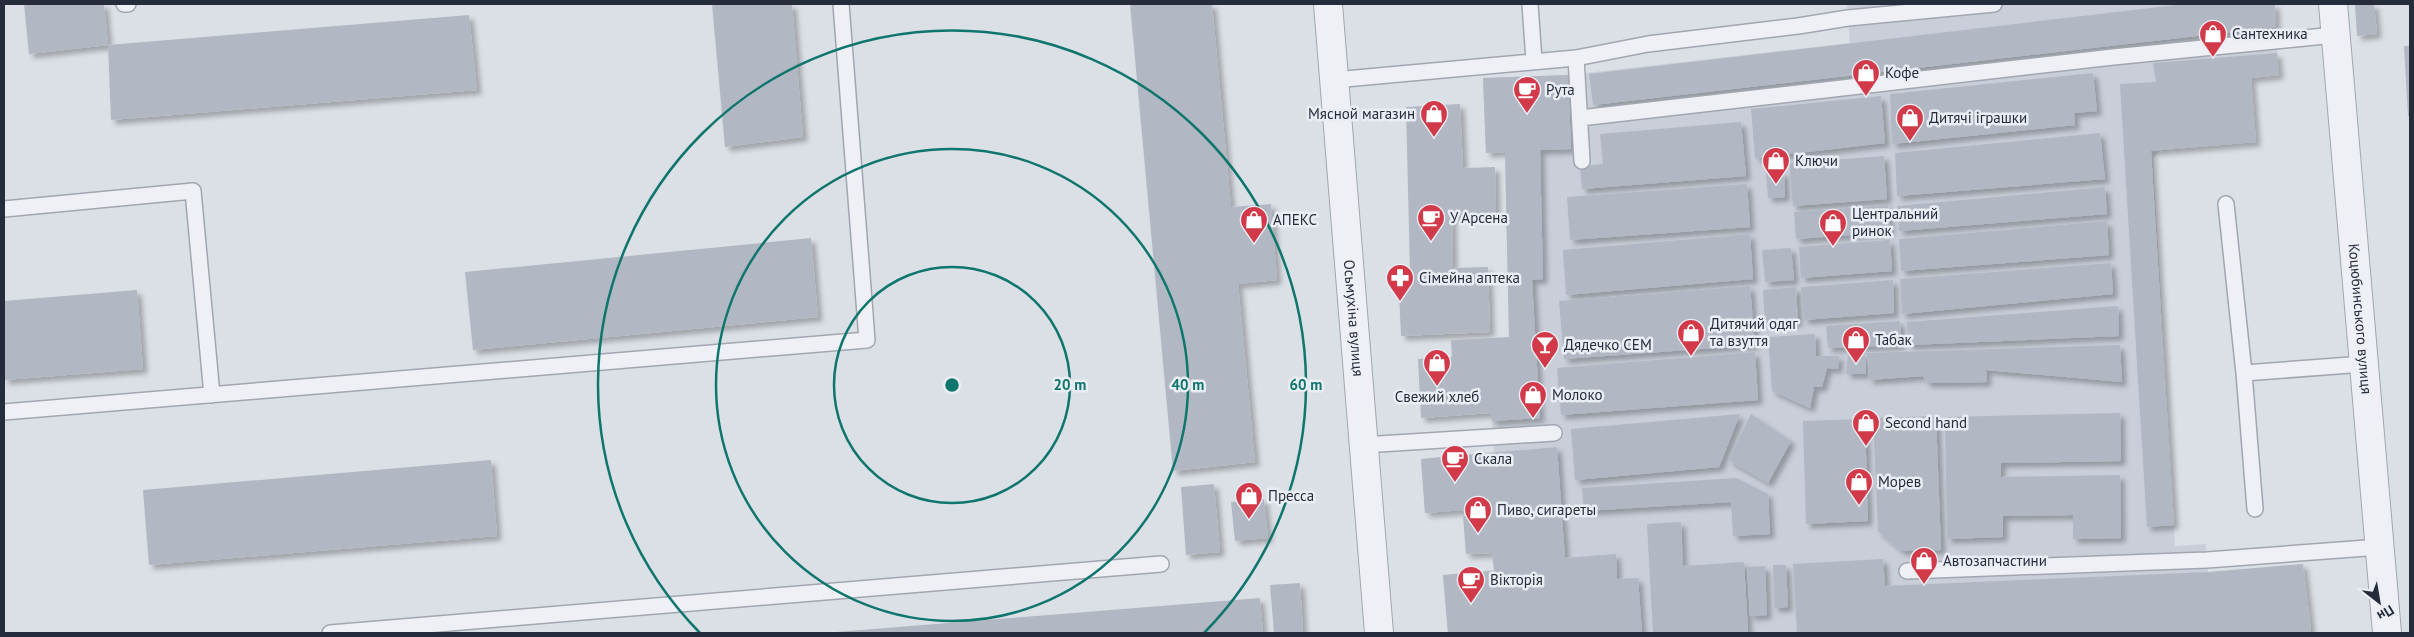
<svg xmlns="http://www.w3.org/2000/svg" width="2414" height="637" font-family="'PT Sans',sans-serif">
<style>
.built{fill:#c9ced8}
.building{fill:#b2b8c3;filter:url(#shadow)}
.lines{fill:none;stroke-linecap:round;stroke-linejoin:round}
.lane-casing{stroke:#a1a6b0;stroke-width:18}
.street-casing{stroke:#a1a6b0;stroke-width:30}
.lane{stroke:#eef0f5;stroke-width:15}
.street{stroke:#eef0f5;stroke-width:28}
.ring{fill:none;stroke:#0f766e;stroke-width:2.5}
.labels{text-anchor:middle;stroke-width:5;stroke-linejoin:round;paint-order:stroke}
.poi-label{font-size:15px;fill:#252d3d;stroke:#eaeef4;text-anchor:start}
.street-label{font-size:15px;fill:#252d3d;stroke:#eaeef4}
.centre{fill:#0f766e;stroke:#eaeef4;stroke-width:2.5}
.ring-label{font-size:15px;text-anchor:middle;font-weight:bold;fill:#0f766e;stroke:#eaeef4;stroke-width:5;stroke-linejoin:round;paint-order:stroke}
</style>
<defs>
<filter id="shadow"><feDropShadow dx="4.5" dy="4.5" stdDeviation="2.5" flood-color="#0004"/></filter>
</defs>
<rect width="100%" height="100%" fill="#dbdfe6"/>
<path class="built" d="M1847,4H2275L2279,75L2251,78L2256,142L2160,151L2153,158L2175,546L2206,544L2213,633H1448L1443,575L1494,570L1490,508L1425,513L1421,459L1494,452L1491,413L1509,337L1505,152L1486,153L1483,78L1568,75L1850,43Z"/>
<path class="building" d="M24,4H104L108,45L469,15L477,90L111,120L108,45L29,54Z
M712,4H792L803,137L725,147Z
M1130,4H1212L1231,207L1271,204L1277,280L1238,284L1255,462L1173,471Z
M2185,4H2275L2276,27L1593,105L1589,74Z
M2355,4H2374L2377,34L2357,36Z
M2404,46H2410V116H2408Z
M2277,53L2279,75L2251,78L2256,142L2151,151L2174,525L2147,527L2120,84L2156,82L2153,63Z
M2093,73L2097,111L2074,113L2075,125L1892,144L1890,94Z
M1568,75L1571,149L1540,150L1543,279L1532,280L1540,418L1492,421L1491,413L1421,418L1418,359L1452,357L1451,340L1509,337L1505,152L1486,153L1483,78Z
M1881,96L1885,143L1755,158L1751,109Z
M1460,104L1463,168L1495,167L1496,216H1452L1453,268L1488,267L1490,332L1401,336L1398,270H1410L1406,107Z
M1741,122L1746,176L1582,189L1580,166L1603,164L1600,134Z
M2100,133L2105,179L1897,196L1895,153Z
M1884,156L1887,199L1793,206L1789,163Z
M1784,172L1785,197L1768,198L1766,173Z
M1747,184L1750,227L1570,240L1567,197Z
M2105,187L2107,214L1899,231L1897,206Z
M1888,205L1890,232L1796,239L1794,212Z
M2107,221L2109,255L1901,271L1899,239Z
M1750,234L1753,279L1566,295L1563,250Z
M811,238L818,317L473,350L465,272Z
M1890,240L1892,271L1801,278L1799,247Z
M1791,248L1794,280L1765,282L1762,250Z
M2111,263L2113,294L1902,314L1900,279Z
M1893,280L1894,313L1804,320L1801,287Z
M1750,286L1755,345L1564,359L1559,301Z
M1796,287L1798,322L1765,324L1763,290Z
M137,290L143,369L4,380V301Z
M2118,306L2119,336L1908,345L1907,322Z
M1900,321L1901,345L1828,348L1826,326Z
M1815,334L1816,356H1839L1838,369L1827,368L1822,387H1814L1810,408L1772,391L1768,337Z
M2120,345L2122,382L1986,370L1987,382L1927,383L1923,376L1869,380L1867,353Z
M1755,352L1758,400L1561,415L1557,368Z
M1865,353L1866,374H1846L1848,354Z
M2120,413L2121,461L2001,463V477L2120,475L2121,538L2073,539V515L2003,516V537L1947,539L1945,417Z
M1740,414L1719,467L1575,480L1571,429Z
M1751,414L1791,441L1768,483L1728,460Z
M1936,416L1941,550L1902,551L1878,531L1873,418Z
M1865,419L1868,521L1806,524L1803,421Z
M1557,447L1565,558L1616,554L1617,579L1638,578L1642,633H1448L1443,575L1494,571L1492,553L1466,554L1463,516L1490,515V508L1425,513L1421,459Z
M491,460L497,536L149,565L143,490Z
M1736,478L1768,494L1770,534L1733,536L1731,502L1584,511L1582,488Z
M1214,484L1220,552L1186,555L1181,487Z
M1264,499L1268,538L1235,541L1231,502Z
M1681,522L1683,566L1744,562L1748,633H1653L1647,524Z
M1883,559L1885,586L2208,572L2303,564L2311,631L2286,633H1797L1793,564Z
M1773,565H1786L1788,607L1774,608Z
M1765,566L1767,615L1750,616L1747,567Z
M1300,583L1303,633H1274L1270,585Z
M1260,598L1263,633H836V632Z"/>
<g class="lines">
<defs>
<path id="lane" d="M124,4H128
M1530,4L1534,61
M1576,58L1582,161
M1334,80L1576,58L1648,44L1798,26L1848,18L1994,4
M1580,118L2113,57L2335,35
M2226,204L2244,373L2255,509
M4,209L193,191L212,395
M2244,373L2364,364
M4,412L867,340L841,4
M1363,445L1554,433
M1907,571L2207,560L2380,547
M330,633L1161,564"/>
<g id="street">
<path id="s1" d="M1328,4L1379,633"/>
<path id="s2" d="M2333,4L2387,633"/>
</g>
</defs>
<use href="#lane" class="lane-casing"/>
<use href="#street" class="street-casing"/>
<use href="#lane" class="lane"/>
<use href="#street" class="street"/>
</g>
<g class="ring">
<circle cx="952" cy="385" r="118"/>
<circle cx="952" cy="385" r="236"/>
<path d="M700 633A354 354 0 1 1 1204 633"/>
</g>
<defs>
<symbol id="shop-pin" viewBox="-11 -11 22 30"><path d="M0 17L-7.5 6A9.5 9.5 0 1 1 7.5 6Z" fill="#d23a4a" stroke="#eaeef4"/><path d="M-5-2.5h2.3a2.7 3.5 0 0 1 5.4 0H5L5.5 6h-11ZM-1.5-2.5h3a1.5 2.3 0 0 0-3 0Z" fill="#fff"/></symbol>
<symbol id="cafe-pin" viewBox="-11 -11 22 30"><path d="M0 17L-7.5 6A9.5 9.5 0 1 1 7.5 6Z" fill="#d23a4a" stroke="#eaeef4"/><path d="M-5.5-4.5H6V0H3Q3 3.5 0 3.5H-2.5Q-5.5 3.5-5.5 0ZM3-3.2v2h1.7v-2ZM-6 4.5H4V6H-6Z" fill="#fff"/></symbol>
<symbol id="pharmacy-pin" viewBox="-11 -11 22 30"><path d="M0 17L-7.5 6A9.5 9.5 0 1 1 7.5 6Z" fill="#d23a4a" stroke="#eaeef4"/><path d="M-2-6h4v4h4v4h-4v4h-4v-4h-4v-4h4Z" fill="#fff"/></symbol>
<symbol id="bar-pin" viewBox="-11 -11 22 30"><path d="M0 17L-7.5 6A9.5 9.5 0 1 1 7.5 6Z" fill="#d23a4a" stroke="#eaeef4"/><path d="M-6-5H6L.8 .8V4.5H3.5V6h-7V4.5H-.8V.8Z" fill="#fff"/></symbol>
</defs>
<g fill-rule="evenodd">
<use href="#shop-pin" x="2197" y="18" width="32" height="43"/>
<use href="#shop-pin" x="1850" y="57" width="32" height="43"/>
<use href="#cafe-pin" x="1511" y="74" width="32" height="43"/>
<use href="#shop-pin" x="1418" y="98" width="32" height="43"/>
<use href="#shop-pin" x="1894" y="102" width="32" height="43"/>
<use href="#shop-pin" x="1760" y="145" width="32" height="43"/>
<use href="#cafe-pin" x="1415" y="202" width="32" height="43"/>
<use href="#shop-pin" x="1238" y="204" width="32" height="43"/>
<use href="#shop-pin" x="1817" y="207" width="32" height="43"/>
<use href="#pharmacy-pin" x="1384" y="262" width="32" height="43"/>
<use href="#shop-pin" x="1675" y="317" width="32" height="43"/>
<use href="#shop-pin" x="1840" y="324" width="32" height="43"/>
<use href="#bar-pin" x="1529" y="329" width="32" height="43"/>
<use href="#shop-pin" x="1421" y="347" width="32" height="43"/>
<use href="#shop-pin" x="1517" y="379" width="32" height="43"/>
<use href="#shop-pin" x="1850" y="407" width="32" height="43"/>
<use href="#cafe-pin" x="1439" y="443" width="32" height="43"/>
<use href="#shop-pin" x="1843" y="466" width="32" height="43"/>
<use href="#shop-pin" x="1233" y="480" width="32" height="43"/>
<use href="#shop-pin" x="1462" y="494" width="32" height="43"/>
<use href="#shop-pin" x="1908" y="545" width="32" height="43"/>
<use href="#cafe-pin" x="1455" y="564" width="32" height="43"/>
</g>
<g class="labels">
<g class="poi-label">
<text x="2232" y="39">Сантехника</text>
<text x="1885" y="78">Кофе</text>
<text x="1546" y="95">Рута</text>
<text x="1415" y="119" text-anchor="end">Мясной магазин</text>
<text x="1929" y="123">Дитячі іграшки</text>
<text x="1795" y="166">Ключи</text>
<text x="1852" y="219">Центральний<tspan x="1852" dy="17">ринок</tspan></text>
<text x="1450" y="223">У Арсена</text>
<text x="1273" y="225">АПЕКС</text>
<text x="1419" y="283">Сімейна аптека</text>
<text x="1710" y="329">Дитячий одяг<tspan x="1710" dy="17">та взуття</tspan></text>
<text x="1875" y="345">Табак</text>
<text x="1564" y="350">Дядечко СЕМ</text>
<text x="1552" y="400">Молоко</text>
<text x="1437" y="402" text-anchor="middle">Свежий хлеб</text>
<text x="1885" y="428">Second hand</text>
<text x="1474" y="464">Скала</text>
<text x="1878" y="487">Морев</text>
<text x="1268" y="501">Пресса</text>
<text x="1497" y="515">Пиво, сигареты</text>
<text x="1943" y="566">Автозапчастини</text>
<text x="1490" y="585">Вікторія</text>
</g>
<g class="street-label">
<text dy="5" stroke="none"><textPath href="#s2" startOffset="316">Коцюбинського вулиця</textPath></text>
<text dy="5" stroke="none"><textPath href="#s1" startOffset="315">Осьмухіна вулиця</textPath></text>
</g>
</g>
<circle cx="952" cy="385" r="8" class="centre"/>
<g class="ring-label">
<text x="1070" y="390">20 m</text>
<text x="1188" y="390">40 m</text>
<text x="1306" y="390">60 m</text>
</g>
<rect width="2414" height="637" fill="none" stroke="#252d3d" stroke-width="10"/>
<g transform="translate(2379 602) rotate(149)" stroke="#eaeef4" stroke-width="4" paint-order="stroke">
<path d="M0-4L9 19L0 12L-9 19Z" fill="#252d3d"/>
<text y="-8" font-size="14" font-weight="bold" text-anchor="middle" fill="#252d3d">Пн</text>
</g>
</svg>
